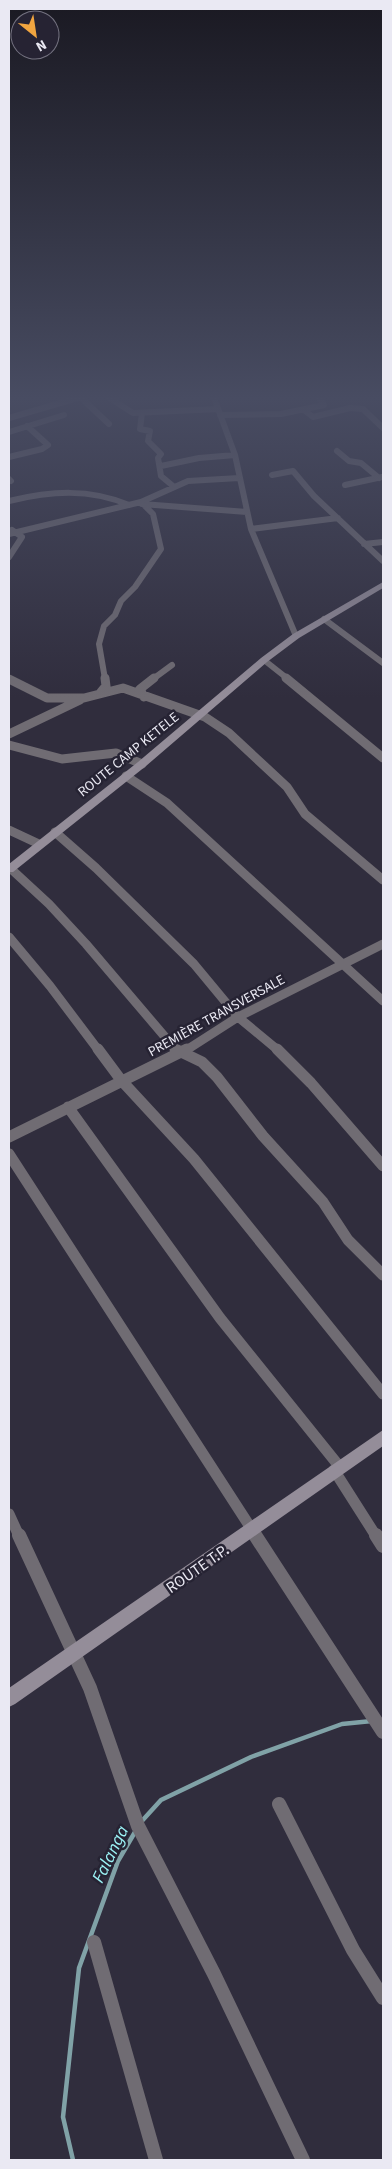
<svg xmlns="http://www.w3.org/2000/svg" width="392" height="2169" font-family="'Source Sans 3',sans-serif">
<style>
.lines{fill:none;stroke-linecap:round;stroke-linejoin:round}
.stream{stroke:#80a2a7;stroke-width:4.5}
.street-far3{stroke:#706c73;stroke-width:6}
.street-far2{stroke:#706c73;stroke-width:9}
.street-far1{stroke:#706c73;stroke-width:11}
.street{stroke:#706c73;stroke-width:14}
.secondary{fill:#948d99;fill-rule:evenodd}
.labels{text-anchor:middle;stroke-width:5;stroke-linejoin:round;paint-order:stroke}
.street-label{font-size:14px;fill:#eae9f3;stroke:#262333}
.near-street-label{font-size:16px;fill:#eae9f3;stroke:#262333}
.near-water-label{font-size:18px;font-style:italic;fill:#9bf2f5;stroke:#262333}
</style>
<rect width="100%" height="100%" fill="#302d3d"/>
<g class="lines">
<path class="stream" d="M141,1822L161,1800L251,1757L342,1724L372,1721
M73,2160L63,2117L79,1968L118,1861L135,1832"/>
<path class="street-far3" d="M78,395L109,424
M105,395L133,413L218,409
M213,395L235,455L251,529L296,636
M304,410L313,417L350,408L363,409L383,428
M142,413L140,429L150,431L148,441L161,454L158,458L161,476L173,486
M220,415L281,414L324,405L317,395
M9,418L81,397
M9,432L64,415
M337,451L349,461L361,463L379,478
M9,457L42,449L48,445L27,426
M161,466L199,458L235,455
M272,475L293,471L314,496L383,561
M9,479L11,481
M345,485L382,477
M9,501C51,491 89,488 129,505
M142,504L247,512
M251,529L338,518
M9,534L141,502L188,481L239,478
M364,544L383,542
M9,557L22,537L12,530
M324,619L383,663
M264,660L288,679
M105,679L99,644L104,626L115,615L121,601L135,587L161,549L153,514L141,502
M153,679L172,665"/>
<path class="street-far2" d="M286,678L383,758
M9,679L47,698H84L123,688L205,717L229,733L287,787L305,814L383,880
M101,692L106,686L105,678
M144,697L140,689L154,678
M9,734L80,700
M9,745L62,759L116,753L142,764
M126,776L167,803L383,1001
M9,830L39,844
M55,832L96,868L194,964L238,1017L279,1051
M10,868L49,904L86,944L177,1051
M9,937L50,986L99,1051
M185,1051L238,1017L383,944"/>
<path class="street-far1" d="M98,1049L121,1080L194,1159L383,1394
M175,1049L202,1062L217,1077L263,1136L323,1202L348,1240L383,1275
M277,1049L311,1083L383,1166
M68,1107L220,1318L339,1466
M9,1137L187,1049
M9,1154L256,1536
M334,1470L376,1536
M9,1514L19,1536"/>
<path class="street" d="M19,1535L90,1688L138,1826L214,1974L303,2160
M255,1535L383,1732
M376,1535L383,1546
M279,1804L353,1950L383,1998
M94,1942L156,2160"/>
<path class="secondary" d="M383,582V588L299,638L267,662L146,766L13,872H9V864L138,762L261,658L293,634Z
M383,1430V1446L15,1704L9,1707V1688Z"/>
</g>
<linearGradient id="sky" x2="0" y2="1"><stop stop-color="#1a1922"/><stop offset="0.57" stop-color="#484c62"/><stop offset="1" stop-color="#484c62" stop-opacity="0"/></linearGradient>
<rect width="392" height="698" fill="url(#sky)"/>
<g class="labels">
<g class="street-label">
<text transform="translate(128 754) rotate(-39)" y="5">ROUTE CAMP KETELE</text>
<text transform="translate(216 1015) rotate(-29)" y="5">PREMIÈRE TRANSVERSALE</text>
</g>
<g class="near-street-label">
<text transform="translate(197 1568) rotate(-35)" y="6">ROUTE T.P.</text>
</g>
<g class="near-water-label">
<text transform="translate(110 1854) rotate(-64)" y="6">Falanga</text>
</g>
</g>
<rect width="392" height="2169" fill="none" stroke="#eae9f3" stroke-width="20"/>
<g transform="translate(35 35) rotate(150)"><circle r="24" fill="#262333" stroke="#747280"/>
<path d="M0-4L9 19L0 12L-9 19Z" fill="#f1a540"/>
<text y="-8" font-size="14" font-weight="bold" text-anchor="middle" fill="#eae9f3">N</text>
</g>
</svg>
